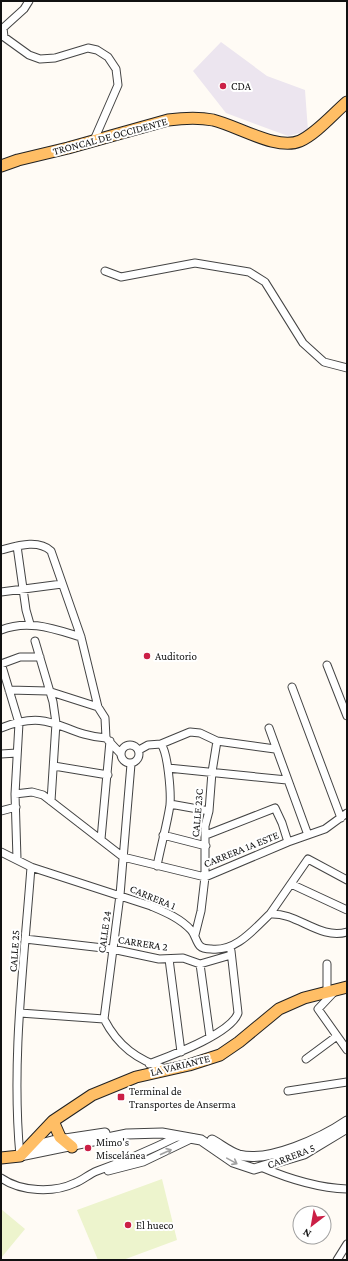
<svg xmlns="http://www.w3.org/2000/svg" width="348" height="1261" font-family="'Crimson Pro',serif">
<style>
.industrial{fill:#ece5ef}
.pitch{fill:#edf4cd}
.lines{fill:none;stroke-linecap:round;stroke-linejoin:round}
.minor-casing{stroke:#444;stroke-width:9}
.tertiary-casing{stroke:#444;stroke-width:11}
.primary-casing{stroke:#222;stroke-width:13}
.minor{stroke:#fff;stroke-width:7}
.tertiary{stroke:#fff;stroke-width:9}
.primary{stroke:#ffbe65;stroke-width:11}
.oneway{stroke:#a0a0a0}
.poi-dot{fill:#cb1f46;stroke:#fff;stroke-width:1.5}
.labels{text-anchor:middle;stroke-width:4;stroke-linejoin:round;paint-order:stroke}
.poi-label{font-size:11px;fill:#111;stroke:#fff;text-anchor:start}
.street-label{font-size:11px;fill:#111;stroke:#fff}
</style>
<rect width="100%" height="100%" fill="#fffbf5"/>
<path class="industrial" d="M221,42L267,76L305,90L308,131L288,136L226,113L193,71Z"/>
<path class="pitch" d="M162,1179L177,1240L123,1260H98L77,1210Z
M1,1209L25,1229L1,1258Z"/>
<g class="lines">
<defs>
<path id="minor" d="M29,1L24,9L3,28L4,37L29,55L40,59L55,58L88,48L97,50L108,57L116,69L118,85L94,140
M105,271L121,277L195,263L249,272L265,282L303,343L324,362L347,368
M17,546L26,610L30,624
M1,550C17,546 38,539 51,551L81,637L98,707L105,718L106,738L120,753
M1,592L62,584
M1,630C28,619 54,629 81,637
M35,641L53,702L56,723L51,801
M1,663L19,723L15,794L17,859
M1,664L20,657H40
M327,665L347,716
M292,687L341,818
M9,690L48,691L98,707
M1,728C53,707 61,735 106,738
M269,728L308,835
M121 754a9 9 0 1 1 18 0a9 9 0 1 1-18 0Z
M139,750L148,745L161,744L190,732L200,733L217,741L275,749
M1,754L17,753
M131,764L120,895L104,1019C118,1046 137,1060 166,1069
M54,766L108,775
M168,768L287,780
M15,794L32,792L43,795L123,857L205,877L288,842L325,829L347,813
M170,804L209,811
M1,811L16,807
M163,835L206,846
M206,835L275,808L282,823L288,842
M101,839L110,741
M1,852L31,867L151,906C165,912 180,918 191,930C195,934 196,942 200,946C203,949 208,949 211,949C236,952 254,929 270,914C297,912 319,940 347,932
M157,866C161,845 167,825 170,805C171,792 168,753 161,744
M291,884L347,910
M270,914L308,859L347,880
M195,935L201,911L205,877V826L209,811L212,772L217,741
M25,939L112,949L159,959L183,958L200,964L231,955
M169,959L181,1052
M200,964L210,1037
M335,991L318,1009L347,1050
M327,992V964
M20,1013L104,1019
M306,1059L337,1036
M149,1064C170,1056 231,1034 238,1013L231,951
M288,1091L347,1082
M20,1156C11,1060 24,963 31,867
M261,1167C289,1179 317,1188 347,1189
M108,1171L143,1162L193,1138
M1,1178C21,1192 54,1193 75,1183C83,1180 89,1174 97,1171C125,1161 152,1149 179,1136
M337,1260L347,1244"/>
<path id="tertiary" d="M212,1140C221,1145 229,1152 239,1155C269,1163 322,1138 347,1121
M28,1147L52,1141L105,1133
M20,1156L127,1134L162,1133L201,1140L233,1162L254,1169L304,1154L347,1128"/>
<path id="primary" d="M1,166L18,160L68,148L168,120C183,118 198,117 213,120C238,126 277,151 300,141C316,134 333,114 347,102
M53,1121L60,1137L72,1147
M1,1158L20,1156L53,1121L92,1095L136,1077L189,1065L220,1055L239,1042L279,1009L304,998L347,987"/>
</defs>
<use href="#minor" class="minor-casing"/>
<use href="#tertiary" class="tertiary-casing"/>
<use href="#primary" class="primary-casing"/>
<use href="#minor" class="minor"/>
<use href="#tertiary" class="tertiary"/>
<use href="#primary" class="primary"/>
</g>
<defs><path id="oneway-shaft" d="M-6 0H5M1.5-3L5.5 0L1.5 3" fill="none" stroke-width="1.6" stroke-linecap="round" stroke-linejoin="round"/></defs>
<g class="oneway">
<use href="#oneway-shaft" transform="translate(166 1152) rotate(-24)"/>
<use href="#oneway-shaft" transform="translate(232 1161) rotate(29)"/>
</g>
<g class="poi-dot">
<circle cx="223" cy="86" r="4"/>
<circle cx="147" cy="656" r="4"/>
<rect x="117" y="1093" width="8" height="8" rx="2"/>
<circle cx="88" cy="1148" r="4"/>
<circle cx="128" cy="1225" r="4"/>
</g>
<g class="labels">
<g class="poi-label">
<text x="231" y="90">CDA</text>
<text x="155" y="660">Auditorio</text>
<text x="129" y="1095">Terminal de<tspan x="129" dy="13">Transportes de Anserma</tspan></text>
<text x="96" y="1146">Mimo's<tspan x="96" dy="13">Miscelánea</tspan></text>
<text x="136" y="1229">El hueco</text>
</g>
<g class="street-label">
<text transform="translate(110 136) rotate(-15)" y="4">TRONCAL DE OCCIDENTE</text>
<text transform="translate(197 813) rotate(-85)" y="4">CALLE 23C</text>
<text transform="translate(241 849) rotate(-22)" y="4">CARRERA 1A ESTE</text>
<text transform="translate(153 897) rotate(22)" y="4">CARRERA 1</text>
<text transform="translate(104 932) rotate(-82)" y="4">CALLE 24</text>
<text transform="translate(143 943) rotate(9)" y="4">CARRERA 2</text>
<text transform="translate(14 951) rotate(-86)" y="4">CALLE 25</text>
<text transform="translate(180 1065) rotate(-14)" y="4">LA VARIANTE</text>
<text transform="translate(291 1156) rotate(-21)" y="4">CARRERA 5</text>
</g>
</g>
<rect width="348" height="1261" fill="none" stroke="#111111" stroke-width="4"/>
<g transform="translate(312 1225) rotate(211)"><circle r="19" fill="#ffffff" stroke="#a0a0a0"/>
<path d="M0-3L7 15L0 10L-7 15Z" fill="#cb1f46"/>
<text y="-6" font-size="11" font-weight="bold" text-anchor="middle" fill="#111111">N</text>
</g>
</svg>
